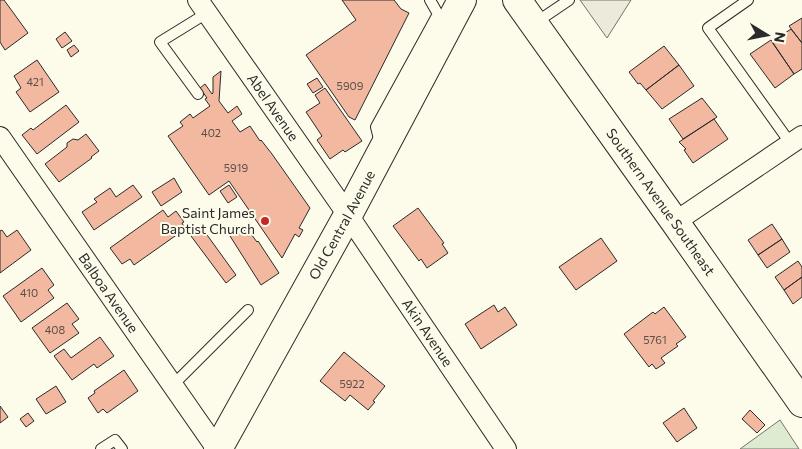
<svg xmlns="http://www.w3.org/2000/svg" width="802" height="449" font-family="Commissioner,sans-serif">
<style>
.green{fill:#deebd1;stroke:#74746e}
.parking{fill:#eceadb;stroke:#74746e}
.building{fill:#f2b8a0;stroke:#2b2b2b}
.lines{fill:none;stroke-linecap:round;stroke-linejoin:round}
.lane-casing{stroke:#2b2b2b;stroke-width:12}
.street-casing{stroke:#2b2b2b;stroke-width:22}
.secondary-casing{stroke:#2b2b2b;stroke-width:30}
.lane{stroke:#fdfbea;stroke-width:10}
.street{stroke:#fdfbea;stroke-width:20}
.secondary{stroke:#fdfbea;stroke-width:28}
.poi-dot{fill:#c62828;stroke:#fdfbea;stroke-width:2}
.labels{text-anchor:middle;stroke-width:4;stroke-linejoin:round;paint-order:stroke}
.number-label{font-size:11px;fill:#5d4e48}
.street-label{font-size:14px;fill:#2b2b2b;stroke:#fdfbea}
.poi-label{font-size:14px;fill:#2b2b2b;stroke:#fdfbea;text-anchor:end}
</style>
<rect width="100%" height="100%" fill="#fdfbea"/>
<path class="green" d="M780,420L799,449H740Z"/>
<path class="parking" d="M580,0H631L607,38Z"/>
<path class="building" d="M0,0H4L28,33L5,50L0,42Z
M342,0H394L401,9L409,13L355,120L349,117L306,55L356,20Z
M802,18V43L789,26Z
M791,29L802,43V69L794,74L772,42Z
M65,32L72,41L62,48L56,39Z
M771,40L794,74L775,88L750,54Z
M74,45L79,51L71,57L67,50Z
M664,46L679,65L646,90L640,83L638,84L629,72Z
M37,60L59,92L30,112L16,92L21,88L14,76Z
M679,65L694,86L662,109L646,90Z
M221,71L219,101L228,113L237,106L242,114L232,121L240,132L250,126L260,141L261,140L272,154L310,208L299,228L303,230L299,237L295,234L282,258L229,181L209,195L168,136L183,126L180,122L190,114L193,118L210,106L205,99L207,98L200,88L205,84L212,94L213,93V77Z
M317,78L323,87L313,93L307,84Z
M325,88L362,141L345,152L343,150L330,159L317,140L322,136L306,112L320,103L315,95Z
M702,98L717,117L683,139L669,119Z
M66,105L79,122L37,154L22,135L31,128L33,130Z
M714,119L728,139L693,163L684,150L686,149L679,142Z
M86,134L99,151L91,157L92,158L59,182L45,164L67,147V143L73,139L78,140Z
M174,178L182,192L161,206L152,192Z
M133,185L142,197L94,230L82,212L97,202L94,199L110,188L116,197Z
M229,185L237,197L228,203L220,191Z
M418,208L444,243L442,244L448,253L427,268L421,259L419,261L393,226Z
M163,210L168,217L176,211L184,222L182,223L185,229L134,265L130,259L122,264L110,248Z
M772,224L782,239L758,255L748,240Z
M202,228L236,275L226,283L191,236Z
M243,228L248,236L251,234L257,242L258,241L279,273L261,285L230,236Z
M2,230L7,237L17,230L31,250L0,273V231Z
M601,238L617,261L576,290L559,267Z
M782,239L790,252L767,268L758,255Z
M798,261L802,267V277L784,290L775,277Z
M42,268L54,285L48,290L54,298L21,322L3,296Z
M802,277V297L793,304L784,290Z
M67,303L79,319L72,324L79,333L50,353L32,328Z
M494,305L498,312L505,307L517,325L481,349L465,324Z
M664,307L686,337L676,344L678,346L661,358L665,363L656,369L652,364L649,367L624,334L653,312L655,314Z
M100,337L114,356L97,368L94,364L72,380L54,356L64,349L71,358Z
M344,352L385,386L373,401L375,402L368,410L350,395L345,401L320,381Z
M124,370L138,391L107,413L103,409L98,413L88,398L95,393L94,391Z
M56,386L66,402L46,414L36,399Z
M0,406L8,417L0,423Z
M684,408L697,428L677,442L663,423Z
M750,410L765,425L757,433L742,419Z
M28,413L34,421L26,427L20,419Z"/>
<g class="lines">
<defs>
<path id="lane" d="M748,0L708,28L791,144
M535,23L569,0
M198,94L160,42L207,13
M380,143L376,127L438,14L430,0
M173,385L248,310
M101,449L115,440L122,449"/>
<g id="street">
<path id="s1" d="M198,0L348,215L506,449"/>
<path id="s2" d="M0,137L217,449"/>
<path d="M675,222L802,136"/>
</g>
<g id="secondary">
<path id="s3" d="M517,0L675,222L802,403"/>
<path id="s4" d="M218,449L348,215L462,0"/>
</g>
</defs>
<use href="#lane" class="lane-casing"/>
<use href="#street" class="street-casing"/>
<use href="#secondary" class="secondary-casing"/>
<use href="#lane" class="lane"/>
<use href="#street" class="street"/>
<use href="#secondary" class="secondary"/>
</g>
<circle class="poi-dot" cx="265" cy="221" r="5"/>
<g class="labels">
<g class="number-label">
<text x="35" y="86">421</text>
<text x="350" y="90">5909</text>
<text x="211" y="137">402</text>
<text x="236" y="172">5919</text>
<text x="29" y="297">410</text>
<text x="55" y="334">408</text>
<text x="655" y="344">5761</text>
<text x="352" y="388">5922</text>
</g>
<g class="street-label">
<text dy="5" stroke="none"><textPath href="#s1" startOffset="131">Abel Avenue</textPath></text>
<text dy="5" stroke="none"><textPath href="#s3" startOffset="248">Southern Avenue Southeast</textPath></text>
<text dy="5" stroke="none"><textPath href="#s4" startOffset="256">Old Central Avenue</textPath></text>
<text dy="5" stroke="none"><textPath href="#s2" startOffset="190">Balboa Avenue</textPath></text>
<text dy="5" stroke="none"><textPath href="#s1" startOffset="404">Akin Avenue</textPath></text>
</g>
<g class="poi-label">
<text x="255" y="218">Saint James<tspan x="255" dy="16">Baptist Church</tspan></text>
</g>
</g>
<g transform="translate(767 35) rotate(100)" stroke="#fdfbea" stroke-width="4" paint-order="stroke">
<path d="M0-4L9 19L0 12L-9 19Z" fill="#2b2b2b"/>
<text y="-8" font-size="14" font-weight="bold" text-anchor="middle" fill="#2b2b2b">N</text>
</g>
</svg>
